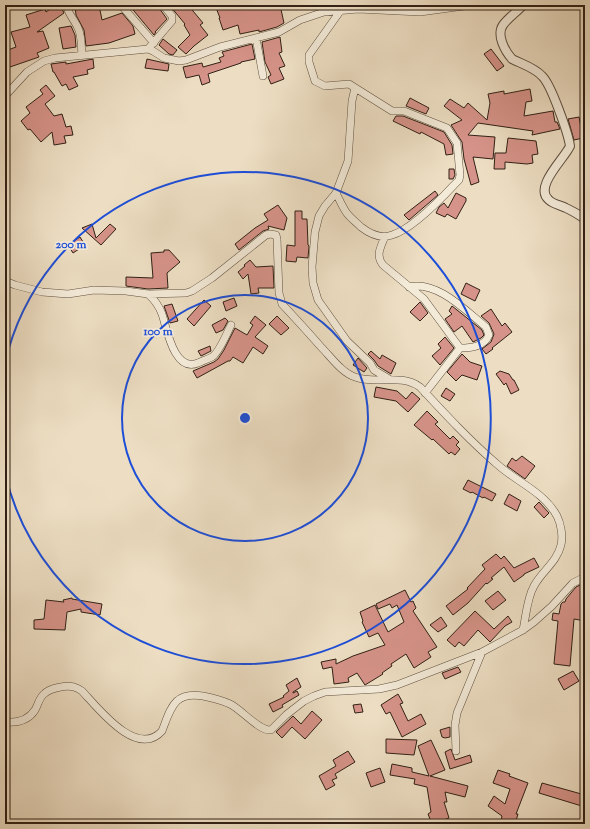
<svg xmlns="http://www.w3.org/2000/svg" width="590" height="829" font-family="'Sorts Mill Goudy',serif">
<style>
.building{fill:#d69389;stroke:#302015}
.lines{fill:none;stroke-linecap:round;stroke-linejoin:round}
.minor-casing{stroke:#5f5040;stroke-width:8}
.tertiary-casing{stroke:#5f5040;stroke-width:10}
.minor{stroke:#f3ead8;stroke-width:7}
.tertiary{stroke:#f3ead8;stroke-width:8}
.ring{fill:none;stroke:#1d4ed8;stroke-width:2}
.centre{fill:#1d4ed8;stroke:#f3ead8;stroke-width:2}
.ring-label{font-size:12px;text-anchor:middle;font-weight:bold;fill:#1d4ed8;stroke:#f3ead8;stroke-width:3.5;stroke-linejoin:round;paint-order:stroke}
</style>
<rect width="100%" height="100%" fill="#eddec3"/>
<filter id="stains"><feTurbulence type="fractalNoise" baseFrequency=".005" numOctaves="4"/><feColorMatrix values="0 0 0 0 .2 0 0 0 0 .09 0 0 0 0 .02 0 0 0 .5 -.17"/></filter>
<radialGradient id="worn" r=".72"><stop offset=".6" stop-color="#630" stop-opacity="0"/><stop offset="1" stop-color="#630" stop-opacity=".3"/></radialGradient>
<path class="building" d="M56,5H60L64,13L37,32L43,31L49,48L37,53L39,57L7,68L5,62V51L16,47L11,32L30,27L26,15L45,9L46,12Z
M80,5H87V6L99,5L102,20L122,13L133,26L135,34L109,43L86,46L84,30L76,15L75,6Z
M129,5H153L157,10L159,8L167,19L155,32H156L154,35Z
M174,5H188L203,23L200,25L208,35L194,46L186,54L178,47L190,35L184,25L185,24L171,7Z
M215,5H280L284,23L277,27L259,32V30L240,34L238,25L223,30L219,18H220Z
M71,26L75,35L76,47L63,49L59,28Z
M280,37L282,52L279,53L285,66L279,68L284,79L271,84L268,77L271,75L265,62L262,42Z
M163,39L177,50L173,55L169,54L159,45Z
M252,44L255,59L241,62V63L208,74L210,82L202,85L199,75L186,78L183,67L202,63L203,67L221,62L219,58L224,56L222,52Z
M491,49L504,66L497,71L484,54Z
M93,59L94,68L87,70L88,74L73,77L78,86L69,90L66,84L62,86L54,72H53L51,64L66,62V64Z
M147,59L169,64L168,71L145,68Z
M46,85L55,96L45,104L54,116L62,114L66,127L71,126L73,135L64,136L66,143L54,145L52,132L41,142L30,129L28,130L21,121L30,113L26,107L43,94L40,90Z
M530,89L532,101L526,102L524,116L553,111L555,122H557L560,129L532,135L533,131L478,123L468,135L495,137L493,159L473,157L479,182L471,185L464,159L462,142L451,125L462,120L444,106L450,99L464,108L468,103L487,120L490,103L488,94L504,91V94Z
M410,98L429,108L426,114L406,106Z
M396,116H403L444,132L452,145L453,154L446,155L444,144L421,132L420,134L393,121Z
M579,117L583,138L574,140L568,119Z
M508,138L536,141L538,154L532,155L533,163L527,164L505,162V169H494L495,153H506Z
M449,169H454L455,175L453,179H449Z
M435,191L438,195L409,220L404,215Z
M456,193L466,198V201L456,219L447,214L445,217L436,213L439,207L444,203L448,208Z
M278,205L287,218L284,230L268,226L269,229L263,231L239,250L235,244L255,228L268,220L264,214Z
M295,211H302V219H307L308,245L309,246L308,258L297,257L296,262L286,261L287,245L295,246Z
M92,224L96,238L110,224L116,229L101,245L82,228Z
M80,237L85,245L73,253L68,245Z
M164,250H169L180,262L167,273L168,288L148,289L126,286V277L153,278L151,253L164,252Z
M250,260L256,267L273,266L274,288H258L259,293L251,294L248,274L243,279L238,272L245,266L244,265Z
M466,283L480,290L475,301L461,294Z
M234,298L237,306L226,311L223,302Z
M204,300L211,306L194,326L187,319Z
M420,302L428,313L420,321L410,312Z
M172,304L178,321L170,323L164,306Z
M452,306L482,330L484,335L481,338L473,342L462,326L454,332L445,319L452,314L449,311Z
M491,309L502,326L505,323L512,332L492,348L493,349L486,354L482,349L491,342L494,334L489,323L481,316Z
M255,316L266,325L255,337L268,346L263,354L253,347L243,363L233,357L230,361H228L197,378L193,371L214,362L218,359L224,350L235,328L247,335L253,325L250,323Z
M277,316L289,328L281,335L269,324Z
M225,318L228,321L223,330L216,333L212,325Z
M445,337L454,348L440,365L432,356L441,348L438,344Z
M210,346L211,351L201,356L198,351Z
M371,351L380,359L382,355L396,363L391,374L378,366L374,360L368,354Z
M462,354L470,362L482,366L477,380L462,375L456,381L447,372Z
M358,358L367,368L364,372L353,365Z
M500,371L509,374L513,380H514L519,390L511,394L506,383L504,385L496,374Z
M376,387L397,391L406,399L412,392L420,399L408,412L396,401L374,397Z
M446,388L455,394L450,401L441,396Z
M427,411L438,422L435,424L450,439L453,436L459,442L456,445L460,449L455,455L451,452L449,454L433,439L432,440L414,425Z
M522,456L535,466L525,479L507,466L512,458L516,461Z
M468,480L496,494L492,501L484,497L483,498L472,492L471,493L463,489Z
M509,494L521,501L517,511L504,504Z
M539,502L549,513L544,518L534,507Z
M496,554L501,559L504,556L514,568L534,558L539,567L524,574V575L514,582L504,567L491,578L493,579L487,584L486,583L468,603L453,615L446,606L468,589L467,588L485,569L482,565Z
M580,585L585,586V621L574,619L570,666L554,664L558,621L552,620L553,613L559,614L561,604L563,602H565L566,599L576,587Z
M405,590L411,602L413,601L416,608L413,611L437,647L428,652L431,657L414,668L406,654L391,664L392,666L382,673L383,674L365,685L357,673L348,678L349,682L334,684L332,667L323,669L321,662L336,659V664L353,656L385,645L378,633L369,637L362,622L363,621L360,612L375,605L388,632L404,622L397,605L392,608L390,604L378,609L376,604Z
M498,591L506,600L493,610L485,601Z
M72,598V599L102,604L100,615L81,612V609L67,612L65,630L34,629V620L44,619L46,600L64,602L63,600Z
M475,611L494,629L508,616L512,622L505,626L490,642L478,630L464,646L459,642L455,647L447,640Z
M441,617L447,626L438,632L430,625Z
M458,667L461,672L445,679L442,673Z
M573,671L579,681L564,690L558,679Z
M297,678L301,687L293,692V693L297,691L299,695L282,705L283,707L273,712L269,704L284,697L283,696L289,691L286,685Z
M398,694L403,703L400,704L408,721L421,714L426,724L402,737L390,712L386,714L381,705Z
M361,704L363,712L355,713L353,705Z
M312,711L322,720L305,739L292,727L282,738L276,732L293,716L301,724Z
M450,727V737L445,738L442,737L440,730Z
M386,739L417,740L414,755L386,753Z
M431,740L445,770L430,776L468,786L465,797L445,792L447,802H444L449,818L433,824H432L428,814L431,812L427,787L414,784L415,779L390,775L392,764L412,768V772L429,776L418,746Z
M451,749L455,760L470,755L472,762L450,769L445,752Z
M348,751L355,762L335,774L337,778L332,780L335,785L326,790L319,776L336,766L333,760Z
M380,768L385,782L371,787L366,773Z
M498,770L510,774L509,776L528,783L516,814H518L515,824L501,820L502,816L488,806L494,796L505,804L510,789L493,783Z
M542,783L585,795V807L539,793Z"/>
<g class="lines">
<defs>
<path id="minor" d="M69,5L67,7C69,15 75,21 78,28C82,36 81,46 82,55
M121,5L154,43
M420,12L464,6H492L497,5
M256,38L263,76
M148,49L172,21V16L163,5
M355,88L352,101L348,161L336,193L325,206L319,216L315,232L312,267L313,283L318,300L347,341L370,363L374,370L389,379
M5,96L27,72L44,61L55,58L148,49L153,51L164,58L179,61L186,60L220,47L279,32L300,20L324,12L358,9L420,12L423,5
M336,193C339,199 342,206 346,212C350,218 356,222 361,227C370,234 381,239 392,235C412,229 440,200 454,185L459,180L460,175L457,143L447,128L404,111H392L349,84L325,86L315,81L309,62V55L341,10
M385,236C381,247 375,255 383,265L424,299L460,348L425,393
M5,281L15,285L42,292L68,294L94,290L126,291L148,294L186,293L192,291L212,278L266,235L270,234L276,235L277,239L279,293L282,304C295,318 308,332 321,347C331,357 342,373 355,377C377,385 400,373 420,387C445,414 470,441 498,465C517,482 544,492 557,516C561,524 563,536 561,545C557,562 542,571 534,586C527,598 526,616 523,630
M409,287C437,280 466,311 486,327L489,335C484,347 471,348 460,348
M148,294C155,300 159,306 162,314C167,329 174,373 198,363C202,361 208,359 212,357C219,353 227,333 231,325
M5,722C17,723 28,721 35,710C38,705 39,698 44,694C50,688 66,685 74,687C77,688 79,689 82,691C98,708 137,759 162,731C171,708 174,691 203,696C213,698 221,700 230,704C241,709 260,732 271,730L286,715L304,701L314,696L325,692L379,689L397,685L482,652L523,630L534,622L552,606L573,583L585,577
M456,751L455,725L457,713L482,652"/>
<path id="tertiary" d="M523,5C518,11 508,18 503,25C496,35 505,51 512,59C522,64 535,68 542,76C551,84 568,133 570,146C565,158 533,187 549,200C553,204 560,205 566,208C573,211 579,215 585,219"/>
</defs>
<use href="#minor" class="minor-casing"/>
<use href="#tertiary" class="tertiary-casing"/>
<use href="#minor" class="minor"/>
<use href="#tertiary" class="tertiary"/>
</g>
<g class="ring">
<circle cx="245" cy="418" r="123"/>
<path d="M5 363A246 246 0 1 1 5 473"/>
</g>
<circle cx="245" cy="418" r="6" class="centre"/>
<g class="ring-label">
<text x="71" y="248">200 m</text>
<text x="158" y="335">100 m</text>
</g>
<rect width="590" height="829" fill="none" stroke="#eddec3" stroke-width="20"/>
<rect x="6" y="6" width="578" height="817" fill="none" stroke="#302015" stroke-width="2"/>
<rect x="10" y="10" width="570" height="809" fill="none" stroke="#302015"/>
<rect width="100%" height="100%" filter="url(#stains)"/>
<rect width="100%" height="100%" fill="url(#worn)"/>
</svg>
